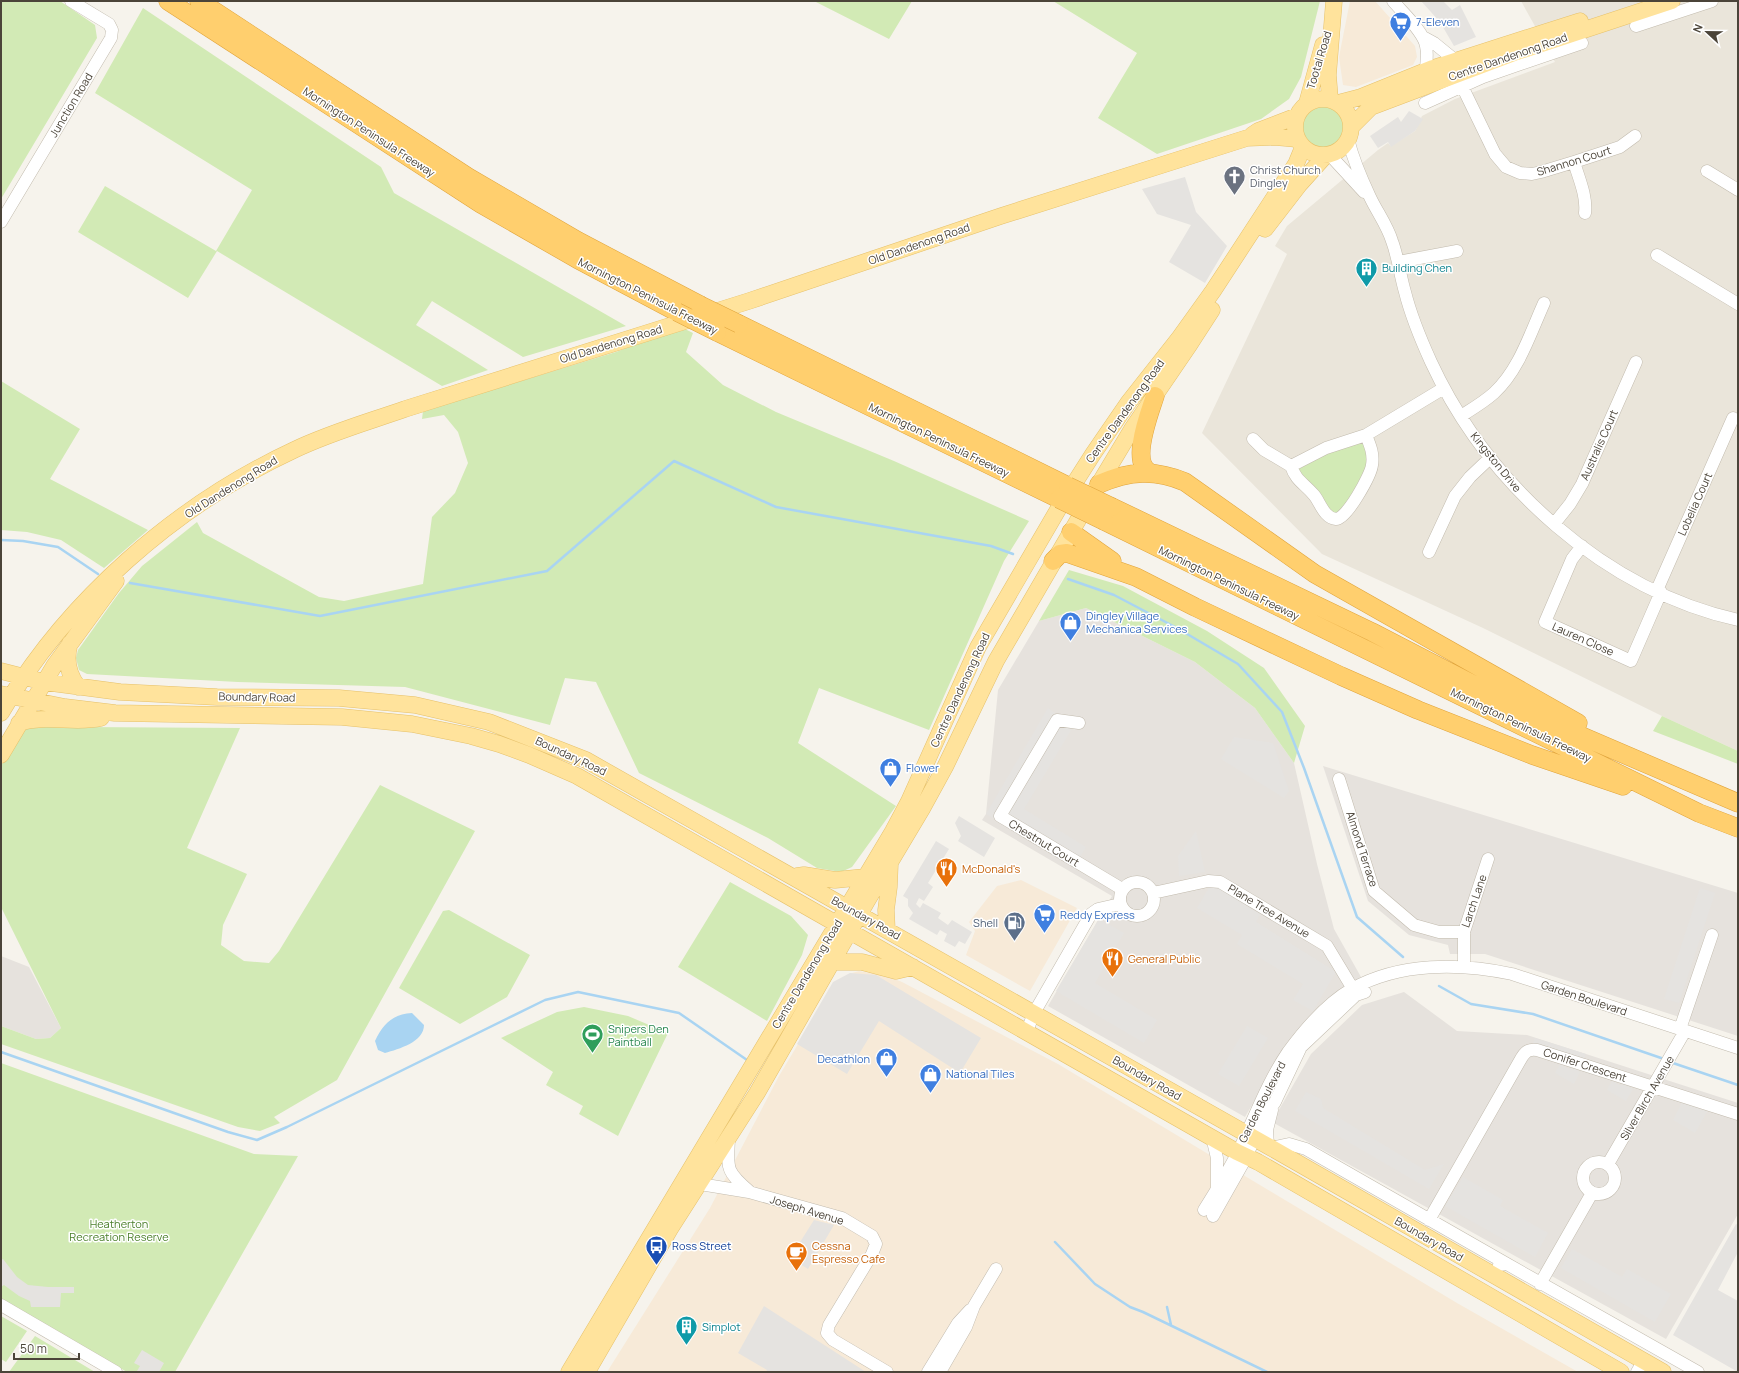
<svg xmlns="http://www.w3.org/2000/svg" width="1739" height="1373" font-family="Manrope,sans-serif">
<style>
.residential{fill:#eae5da}
.commercial{fill:#f7ead8}
.industrial{fill:#e6e2dd}
.green{fill:#d2eab5}
.parking{fill:#e5e3e0}
.water{fill:#a9d4f2}
.lines{fill:none;stroke-linecap:round;stroke-linejoin:round}
.stream{stroke:#a9d4f2;stroke-width:2.5}
.minor-casing{stroke:#c2bbae;stroke-width:13}
.major-casing{stroke:#e6c16a;stroke-width:17}
.highway-casing{stroke:#e0a43c;stroke-width:19}
.minor{stroke:#fff;stroke-width:12}
.major{stroke:#ffe39c;stroke-width:16}
.highway{stroke:#ffcf6e;stroke-width:18}
.highway-bridge-casing{stroke:#e0a43c;stroke-width:19;stroke-linecap:butt}
.highway-bridge{stroke:#ffcf6e;stroke-width:18}
.labels{text-anchor:middle;stroke-width:3;stroke-linejoin:round;paint-order:stroke}
.shop-label{font-size:11px;fill:#366cbe;stroke:#fff;text-anchor:start}
.street-label{font-size:11px;fill:#4b4439;stroke:#fff}
.worship-label{font-size:11px;fill:#5b616d;stroke:#fff;text-anchor:start}
.culture-label{font-size:11px;fill:#0d838f;stroke:#fff;text-anchor:start}
.food-label{font-size:11px;fill:#c56008;stroke:#fff;text-anchor:start}
.service-label{font-size:11px;fill:#4e5e75;stroke:#fff;text-anchor:end}
.leisure-label{font-size:11px;fill:#27864d;stroke:#fff;text-anchor:start}
.park-label{font-size:11px;fill:#4a7f2a;stroke:#fff}
.transit-label{font-size:11px;fill:#164399;stroke:#fff;text-anchor:start}
</style>
<rect width="100%" height="100%" fill="#f6f3ec"/>
<path class="residential" d="M1521,1H1738V751L1662,716L1483,628L1322,554L1202,433L1287,254L1275,246L1287,226L1378,150L1388,143L1391,146L1415,131L1422,118H1421L1422,116L1455,99L1555,62Z"/>
<path class="commercial" d="M1350,1H1375L1415,46L1417,57L1413,65L1356,87L1343,85L1339,57Z
M1021,880L1077,908L1030,991L966,955L975,931L969,922L997,886Z
M859,971L887,976L902,982L1058,1064L1457,1303L1578,1372H607L710,1208L779,1076L825,999L849,974Z"/>
<path class="industrial" d="M1086,608L1195,662L1255,708L1294,763L1317,864L1334,929L1361,977L1334,996L1290,1040L1245,1117L1048,1006L1112,896L982,820L986,814L998,690L1039,621Z
M1323,766L1738,893V1036L1485,954H1450L1448,945L1409,935L1368,901Z
M1,956L29,967L61,1028L50,1038L36,1039L1,1026Z
M1404,992L1457,1031L1527,1035L1738,1103V1214L1666,1339L1272,1122L1311,1054L1362,1005Z"/>
<path class="green" d="M1,1H60L95,25L97,38L1,199Z
M814,1H912L889,39Z
M1053,1H1320L1301,77L1289,99L1261,119L1157,154L1098,118L1137,53Z
M143,8L381,167L394,193L626,326L523,357L432,301L416,325L488,370L442,386L217,251L188,298L78,232L105,186L216,251L252,190L95,93Z
M1300 127a23 23 0 1 1 46 0a23 23 0 1 1-46 0Z
M681,327L693,333L686,352L723,385L776,412L894,461L1029,521L1004,561L929,730L819,688L798,743L896,806L852,867L841,872L817,868L768,838L639,773L596,682L565,678L550,725L405,687L238,682L87,674L79,670L76,658L78,650L119,593L142,566L197,522L203,533L319,597L344,601L423,584L432,517L455,493L468,463L458,432L444,415L422,419L423,411L616,352Z
M1,381L80,429L50,479L148,530L104,568L61,540L27,532L1,530Z
M1358,442L1363,443L1370,459L1350,501L1334,515L1298,469L1302,463Z
M1069,570L1123,586L1207,631L1264,668L1305,726L1294,763L1255,708L1195,662L1086,608L1039,621Z
M1662,716L1738,751V764L1653,731Z
M34,725L80,727L240,728L187,848L247,874L223,925L221,945L244,961L269,963L279,951L380,785L475,831L337,1080L274,1117L280,1123L260,1131L238,1127L1,1044V1026L36,1039L50,1038L61,1028L1,907V766L20,732Z
M730,882L791,916L808,935L802,955L767,1021L678,967Z
M449,910L530,955L507,997L460,1024L399,988L443,911Z
M584,1007L628,1016L668,1033L618,1136L579,1114L583,1106L546,1085L553,1072L501,1038L557,1012Z
M1,1063L254,1154L298,1156L175,1372H127L1,1299Z
M1,1316L27,1331L6,1362L1,1359Z
M35,1336L95,1372H9Z"/>
<path class="parking" d="M1421,1H1443L1452,10L1460,5L1476,37L1454,46L1440,22Z
M1409,111L1423,119L1415,131L1391,147L1388,142L1378,148L1370,136L1398,117L1401,122Z
M1185,177L1196,212L1227,246L1205,283L1169,262L1191,225L1157,214L1142,189Z
M1048,708L1073,727L1024,809L1086,847L1075,865L986,814Z
M1234,737L1273,743L1289,791L1284,798L1221,759Z
M959,816L995,838L984,857L958,841L961,836L955,823Z
M1196,831L1205,872L1179,876L1178,856Z
M936,841L949,849L928,883L933,887L924,901L919,898L916,904L920,908L923,903L941,913L938,918L948,925L952,920L972,932L965,944L959,941L955,947L944,941L947,934L940,930L937,935L909,919L913,913L908,906V899L903,896Z
M1210,886H1219L1262,911L1256,922L1336,972L1313,1011L1293,1000L1303,984L1237,944L1242,935L1197,908Z
M1700,888L1715,893L1679,1003L1664,999Z
M1099,919L1124,933L1095,983L1157,1020L1144,1043L1056,991Z
M850,973L876,975L981,1038L960,1073L879,1021L847,1074L797,1044L833,982Z
M1247,1026L1268,1038L1239,1086L1218,1074Z
M1535,1038L1586,1054L1582,1064L1531,1049Z
M1560,1064L1569,1069L1571,1066L1580,1072L1574,1084L1555,1073Z
M1612,1081L1621,1086L1623,1084L1633,1089L1626,1101L1607,1090Z
M1306,1092L1321,1099L1323,1108L1425,1170L1444,1164L1429,1189L1295,1111Z
M1682,1102L1708,1110L1695,1133L1673,1120Z
M1463,1177L1503,1200L1500,1206L1548,1233L1535,1257L1445,1206Z
M814,1220L834,1225L808,1269L790,1258Z
M1736,1224L1738,1225V1252L1718,1290L1738,1301V1372L1673,1335Z
M1572,1249L1622,1277L1627,1269L1671,1294L1655,1322L1561,1268Z
M3,1259L17,1277L28,1285L48,1287H74V1293H61L60,1307H31L30,1301L19,1296L4,1285L1,1287V1260Z
M764,1306L866,1372H766L767,1370L738,1353Z
M142,1350L164,1363L159,1372L137,1371L140,1366L134,1363Z"/>
<path class="water" d="M412,1013L424,1025C424,1042 399,1049 385,1053L378,1050L375,1041C383,1024 393,1014 412,1013Z"/>
<g class="lines">
<path class="stream" d="M1,540L23,541L58,547L98,574
M1068,579L1114,595L1177,628L1238,664L1282,712L1304,768L1357,917L1403,957
M130,583L320,616L547,571L674,461L776,507L991,546L1013,554
M1439,986L1471,1004L1533,1014L1664,1059
M1,1052L228,1132L257,1140L287,1127L545,1000L578,992L679,1013L747,1060
M1670,1062L1738,1085
M1055,1242L1095,1284L1130,1307L1143,1312L1267,1372
M1167,1307L1171,1325"/>
<defs>
<path id="minor" d="M1393,1C1402,12 1424,32 1426,46C1428,54 1426,63 1426,71
M1636,26L1712,1
M1423,37L1434,43L1456,61
M1452,72C1458,75 1465,78 1462,86L1495,154L1506,167L1520,173L1532,174L1541,172L1574,162L1620,147L1635,136
M1425,103L1483,77L1582,43
M1348,139C1353,159 1361,178 1370,197C1377,212 1387,225 1392,241C1398,257 1400,275 1405,292C1411,316 1421,340 1431,362C1488,485 1605,590 1738,620
M1329,154L1364,192
M1574,162C1579,179 1587,196 1585,213
M1707,171L1738,190
M1,222L111,38L112,30L109,24L71,1
M1657,255L1738,304
M1398,262L1457,251
M1461,416C1472,409 1484,402 1494,393C1519,370 1530,334 1544,303
M1366,435C1370,445 1374,454 1372,465C1371,475 1346,520 1336,519C1324,518 1320,502 1314,495C1304,483 1296,481 1291,466L1326,448L1366,435L1444,388
M1253,439L1264,450L1291,466
M1554,524L1570,504L1582,484L1636,362
M1582,546L1572,559L1545,622L1631,661L1661,592
M1429,552L1455,496L1470,477L1490,458
M1657,590L1733,418
M1079,723L1057,720L1000,816L1122,889
M1339,779L1374,891L1414,925L1439,932H1464
M1120 899a17 17 0 1 1 34 0a17 17 0 1 1-34 0Z
M1153,893L1208,881L1220,882L1327,946L1356,994
M1464,967V932L1488,859
M1680,1029L1712,935
M1027,1031L1034,1013L1091,914L1098,909L1120,904
M729,1137C728,1167 724,1170 749,1191
M1212,1137L1217,1158V1188
M1268,1146L1267,1130L1272,1110
M1271,1148L1289,1144L1306,1149L1507,1264
M1583 1178a16 16 0 1 1 32 0a16 16 0 1 1-32 0Z
M1608,1164L1685,1031
M700,1184L749,1192L842,1218L872,1236L876,1244L872,1254L829,1325L827,1333L833,1340L887,1372
M1204,1210C1216,1191 1228,1172 1238,1152C1254,1119 1267,1083 1288,1052C1305,1029 1327,1003 1352,989C1400,962 1460,963 1512,974L1738,1048
M1213,1216L1247,1156L1260,1123L1275,1102L1301,1047L1356,995L1365,992
M1429,1220L1522,1057C1526,1051 1529,1049 1537,1050L1738,1114
M1499,1265L1507,1264L1698,1372
M1540,1284L1592,1193
M1,1305L116,1372
M928,1372L958,1323L970,1310
M940,1372L966,1327L974,1306L996,1269
M1637,1372L1644,1360"/>
<path id="major" d="M1295 127a28 28 0 1 1 56 0a28 28 0 1 1-56 0Z
M1330,99L1328,75L1334,1
M1307,103L1323,45
M1338,103L1361,97L1433,68L1580,21
M1351,127L1371,107L1514,53L1672,1
M1252,135L1258,131L1297,116
M1265,229L1299,185L1326,155
M70,643C65,659 68,674 78,687
M1,671L44,682L120,692L217,697L339,698L415,705L489,722L586,760L1268,1146L1663,1372
M1,694L65,707L115,713L342,717L412,724L471,736L499,744L529,755L577,776L1237,1152L1258,1162L1621,1372
M1,713C66,601 176,505 294,450C329,433 368,422 405,409L749,301L1001,216L1247,138L1275,137L1297,139
M19,723C46,714 74,724 101,718
M1,755L54,666L116,581
M797,876L804,875L835,880L865,877
M887,930L886,910L889,887L890,864
M833,962H862L896,971L913,967
M569,1372L893,831L909,801L978,647L1063,501L1093,454L1128,403L1180,337L1213,291L1296,164L1303,147
M587,1372L670,1229L757,1093L867,901L922,809L945,767L996,661L1099,484L1132,429L1190,344L1212,310"/>
<path id="highway" d="M168,1L481,204L577,259L677,312
M199,1L468,177L578,241L700,305
M739,324L1068,486
M717,332L1059,499
M1151,473C1129,464 1150,412 1155,396
M1099,484C1129,471 1155,469 1185,482L1315,574L1578,723
M1112,507L1372,632L1513,705L1586,738L1738,803
M1104,521C1302,620 1501,715 1699,813L1738,828
M1071,532L1112,561
M1053,561L1060,554L1067,553L1136,577L1195,607L1341,676L1418,710L1532,755L1623,786"/>
</defs>
<use href="#minor" class="minor-casing"/>
<use href="#major" class="major-casing"/>
<use href="#highway" class="highway-casing"/>
<use href="#minor" class="minor"/>
<use href="#major" class="major"/>
<use href="#highway" class="highway"/>
<defs>
<path id="highway-bridge" d="M700,305L739,324
M677,312L717,332
M1068,486L1112,507
M1059,499L1104,521"/>
</defs>
<use href="#highway-bridge" class="highway-bridge-casing"/>
<use href="#highway-bridge" class="highway-bridge"/>
</g>
<defs>
<symbol id="supermarket-pin" viewBox="-11 -11 22 30"><path d="M0 17L-7.5 6A9.5 9.5 0 1 1 7.5 6Z" fill="#3f7fe0" stroke="#fff"/><path d="M-6-5.5h2.5l.6 2H6L4.5 2H-2.5L-4.4-4H-6ZM-1.5 3.2a1.3 1.3 0 1 0 .1 0ZM3 3.2a1.3 1.3 0 1 0 .1 0Z" fill="#fff"/></symbol>
<symbol id="church-pin" viewBox="-11 -11 22 30"><path d="M0 17L-7.5 6A9.5 9.5 0 1 1 7.5 6Z" fill="#6b7280" stroke="#fff"/><path d="M-1.2-6h2.4v3.5h3.3v2.4h-3.3V6h-2.4V-.1h-3.3v-2.4h3.3Z" fill="#fff"/></symbol>
<symbol id="building-pin" viewBox="-11 -11 22 30"><path d="M0 17L-7.5 6A9.5 9.5 0 1 1 7.5 6Z" fill="#0f9aa8" stroke="#fff"/><path d="M-4-6H4V6H1V3H-1V6H-4ZM-2.5-4.3h1.7v1.8h-1.7ZM.8-4.3h1.7v1.8H.8ZM-2.5-1h1.7V.8h-1.7ZM.8-1h1.7V.8H.8Z" fill="#fff"/></symbol>
<symbol id="shop-pin" viewBox="-11 -11 22 30"><path d="M0 17L-7.5 6A9.5 9.5 0 1 1 7.5 6Z" fill="#3f7fe0" stroke="#fff"/><path d="M-5-2.5h2.3a2.7 3.5 0 0 1 5.4 0H5L5.5 6h-11ZM-1.5-2.5h3a1.5 2.3 0 0 0-3 0Z" fill="#fff"/></symbol>
<symbol id="restaurant-pin" viewBox="-11 -11 22 30"><path d="M0 17L-7.5 6A9.5 9.5 0 1 1 7.5 6Z" fill="#e8710a" stroke="#fff"/><path d="M-5-6h1v4h1v-4h1v4h1v-4h1v5L-1.5 .5V6h-2V.5L-5-1ZM5-6V6H3V1.5H1.5Q1.5-4 5-6Z" fill="#fff"/></symbol>
<symbol id="fuel-pin" viewBox="-11 -11 22 30"><path d="M0 17L-7.5 6A9.5 9.5 0 1 1 7.5 6Z" fill="#5c6f8a" stroke="#fff"/><path d="M-5.5-6h7V0h2V4h1.3V-2.5L3-4.5l.8-.8L6-3V5H2.5V1h-1V6h-7ZM-4.2-4.7v3.2H.2V-4.7Z" fill="#fff"/></symbol>
<symbol id="stadium-pin" viewBox="-11 -11 22 30"><path d="M0 17L-7.5 6A9.5 9.5 0 1 1 7.5 6Z" fill="#2e9e5b" stroke="#fff"/><path d="M0-5a6.5 5 0 1 0 0 10a6.5 5 0 1 0 0-10ZM-3.5-1.8h7v3.6h-7Z" fill="#fff"/></symbol>
<symbol id="bus-pin" viewBox="-11 -11 22 30"><path d="M0 17L-7.5 6A9.5 9.5 0 1 1 7.5 6Z" fill="#1a4fb4" stroke="#fff"/><path d="M-5-6H5V4H4V6H2V4H-2V6H-4V4H-5ZM-3.5-4V0h7V-4ZM-3.5 1.2v1.5H-2V1.2ZM2 1.2v1.5H3.5V1.2Z" fill="#fff"/></symbol>
<symbol id="cafe-pin" viewBox="-11 -11 22 30"><path d="M0 17L-7.5 6A9.5 9.5 0 1 1 7.5 6Z" fill="#e8710a" stroke="#fff"/><path d="M-5.5-4.5H6V0H3Q3 3.5 0 3.5H-2.5Q-5.5 3.5-5.5 0ZM3-3.2v2h1.7v-2ZM-6 4.5H4V6H-6Z" fill="#fff"/></symbol>
</defs>
<g fill-rule="evenodd">
<use href="#supermarket-pin" x="1388" y="10" width="25" height="34"/>
<use href="#church-pin" x="1222" y="164" width="25" height="34"/>
<use href="#building-pin" x="1354" y="256" width="25" height="34"/>
<use href="#shop-pin" x="1058" y="610" width="25" height="34"/>
<use href="#shop-pin" x="878" y="756" width="25" height="34"/>
<use href="#restaurant-pin" x="934" y="856" width="25" height="34"/>
<use href="#supermarket-pin" x="1032" y="902" width="25" height="34"/>
<use href="#fuel-pin" x="1002" y="910" width="25" height="34"/>
<use href="#restaurant-pin" x="1100" y="946" width="25" height="34"/>
<use href="#stadium-pin" x="580" y="1022" width="25" height="34"/>
<use href="#shop-pin" x="874" y="1046" width="25" height="34"/>
<use href="#shop-pin" x="918" y="1062" width="25" height="34"/>
<use href="#bus-pin" x="644" y="1234" width="25" height="34"/>
<use href="#cafe-pin" x="784" y="1240" width="25" height="34"/>
<use href="#building-pin" x="674" y="1314" width="25" height="34"/>
</g>
<g class="labels">
<g class="shop-label">
<text x="1416" y="26">7-Eleven</text>
<text x="1086" y="620">Dingley Village<tspan x="1086" dy="13">Mechanica Services</tspan></text>
<text x="906" y="772">Flower</text>
<text x="1060" y="919">Reddy Express</text>
<text x="870" y="1063" text-anchor="end">Decathlon</text>
<text x="946" y="1078">National Tiles</text>
</g>
<g class="street-label">
<text transform="translate(1508 57) rotate(-19)" y="4">Centre Dandenong Road</text>
<text transform="translate(1319 60) rotate(-73)" y="4">Tootal Road</text>
<text transform="translate(71 105) rotate(-59)" y="4">Junction Road</text>
<text transform="translate(369 132) rotate(33)" y="4">Mornington Peninsula Freeway</text>
<text transform="translate(1574 161) rotate(-17)" y="4">Shannon Court</text>
<text transform="translate(919 244) rotate(-19)" y="4">Old Dandenong Road</text>
<text transform="translate(648 296) rotate(27)" y="4">Mornington Peninsula Freeway</text>
<text transform="translate(611 344) rotate(-17)" y="4">Old Dandenong Road</text>
<text transform="translate(1125 411) rotate(-54)" y="4">Centre Dandenong Road</text>
<text transform="translate(939 440) rotate(26)" y="4">Mornington Peninsula Freeway</text>
<text transform="translate(1599 445) rotate(-66)" y="4">Australis Court</text>
<text transform="translate(1496 462) rotate(51)" y="4">Kingston Drive</text>
<text transform="translate(231 487) rotate(-32)" y="4">Old Dandenong Road</text>
<text transform="translate(1695 504) rotate(-66)" y="4">Lobelia Court</text>
<text transform="translate(1229 583) rotate(26)" y="4">Mornington Peninsula Freeway</text>
<text transform="translate(1583 639) rotate(24)" y="4">Lauren Close</text>
<text transform="translate(960 690) rotate(-65)" y="4">Centre Dandenong Road</text>
<text transform="translate(257 697) rotate(1)" y="4">Boundary Road</text>
<text transform="translate(1521 725) rotate(26)" y="4">Mornington Peninsula Freeway</text>
<text transform="translate(571 756) rotate(25)" y="4">Boundary Road</text>
<text transform="translate(1044 843) rotate(31)" y="4">Chestnut Court</text>
<text transform="translate(1362 849) rotate(72)" y="4">Almond Terrace</text>
<text transform="translate(1474 901) rotate(-71)" y="4">Larch Lane</text>
<text transform="translate(1269 911) rotate(31)" y="4">Plane Tree Avenue</text>
<text transform="translate(866 918) rotate(29)" y="4">Boundary Road</text>
<text transform="translate(807 974) rotate(-59)" y="4">Centre Dandenong Road</text>
<text transform="translate(1584 998) rotate(18)" y="4">Garden Boulevard</text>
<text transform="translate(1585 1065) rotate(18)" y="4">Conifer Crescent</text>
<text transform="translate(1147 1078) rotate(30)" y="4">Boundary Road</text>
<text transform="translate(1647 1098) rotate(-60)" y="4">Silver Birch Avenue</text>
<text transform="translate(1262 1102) rotate(-63)" y="4">Garden Boulevard</text>
<text transform="translate(807 1210) rotate(17)" y="4">Joseph Avenue</text>
<text transform="translate(1429 1239) rotate(30)" y="4">Boundary Road</text>
</g>
<g class="worship-label">
<text x="1250" y="174">Christ Church<tspan x="1250" dy="13">Dingley</tspan></text>
</g>
<g class="culture-label">
<text x="1382" y="272">Building Chen</text>
<text x="702" y="1331">Simplot</text>
</g>
<g class="food-label">
<text x="962" y="873">McDonald's</text>
<text x="1128" y="963">General Public</text>
<text x="812" y="1250">Cessna<tspan x="812" dy="13">Espresso Cafe</tspan></text>
</g>
<g class="service-label">
<text x="998" y="927">Shell</text>
</g>
<g class="leisure-label">
<text x="608" y="1033">Snipers Den<tspan x="608" dy="13">Paintball</tspan></text>
</g>
<g class="park-label">
<text x="119" y="1228">Heatherton<tspan x="119" dy="13">Recreation Reserve</tspan></text>
</g>
<g class="transit-label">
<text x="672" y="1250">Ross Street</text>
</g>
</g>
<rect width="1739" height="1373" fill="none" stroke="#4b4439" stroke-width="4"/>
<g transform="translate(1707 32) rotate(292)" stroke="#ffffff" stroke-width="3" paint-order="stroke">
<path d="M0-3L7 15L0 10L-7 15Z" fill="#4b4439"/>
<text y="-6" font-size="11" font-weight="bold" text-anchor="middle" fill="#4b4439">N</text>
</g>
<path d="M14 1353v6h65v-6" fill="none" stroke="#4b4439" stroke-width="2"/>
<text x="20" y="1353" font-size="12" fill="#4b4439" stroke="#ffffff" stroke-width="3" paint-order="stroke">50 m</text>
</svg>
